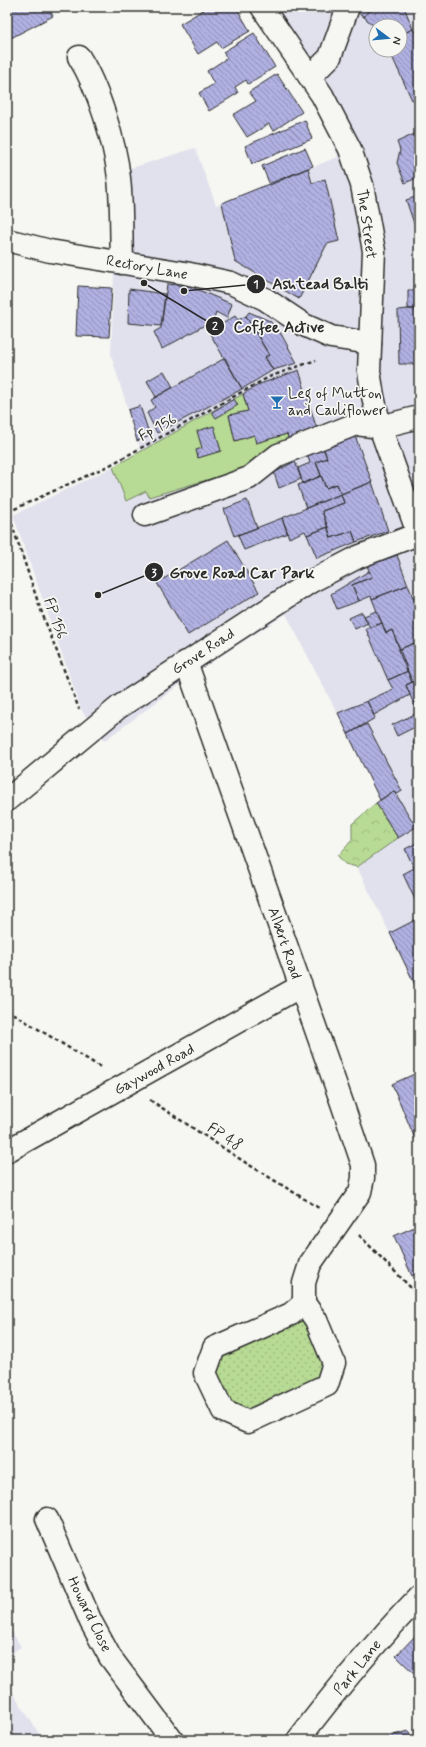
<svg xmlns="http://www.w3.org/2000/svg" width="426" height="1747" font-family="Mynerve,sans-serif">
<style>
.built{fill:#e1e1ed;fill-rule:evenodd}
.grass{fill:url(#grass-dots);stroke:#718260}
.forest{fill:url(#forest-crowns);stroke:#718260}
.garden{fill:#b7da94;stroke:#718260}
.building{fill:url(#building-back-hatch);stroke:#2b2b2b}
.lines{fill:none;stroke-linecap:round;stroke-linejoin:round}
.minor-casing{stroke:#2b2b2b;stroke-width:25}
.highway-casing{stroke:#2b2b2b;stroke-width:25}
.path{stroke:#2b2b2b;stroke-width:2.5;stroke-dasharray:4 3;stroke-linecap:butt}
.minor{stroke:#f6f6f2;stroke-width:22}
.highway{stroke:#f6f6f2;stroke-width:22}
.labels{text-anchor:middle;stroke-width:3.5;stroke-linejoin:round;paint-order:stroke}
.street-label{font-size:15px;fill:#2b2b2b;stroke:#f6f6f2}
.poi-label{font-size:15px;fill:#2b2b2b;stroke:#f6f6f2;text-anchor:start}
.leader{fill:none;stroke:#2b2b2b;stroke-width:1.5}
.callout-dot{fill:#2b2b2b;stroke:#f6f6f2;stroke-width:1.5}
.mark-label{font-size:12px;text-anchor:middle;font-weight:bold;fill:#fff}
.callout-label{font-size:16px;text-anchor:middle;font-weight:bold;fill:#2b2b2b;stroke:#f6f6f2;stroke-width:3.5;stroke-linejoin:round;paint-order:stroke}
</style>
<defs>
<pattern id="grass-dots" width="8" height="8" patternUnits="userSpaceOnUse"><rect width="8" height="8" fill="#b7da94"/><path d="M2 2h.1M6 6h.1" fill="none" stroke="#9ebb80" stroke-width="1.8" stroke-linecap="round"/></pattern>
<pattern id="forest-crowns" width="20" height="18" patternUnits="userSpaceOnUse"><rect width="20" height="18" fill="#b7da94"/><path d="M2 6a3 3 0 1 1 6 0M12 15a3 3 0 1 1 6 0" fill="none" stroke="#9ebb80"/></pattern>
<pattern id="building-back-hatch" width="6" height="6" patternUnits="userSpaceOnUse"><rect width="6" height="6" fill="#b0b0e1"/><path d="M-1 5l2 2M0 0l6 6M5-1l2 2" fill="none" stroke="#8f8fb7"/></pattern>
</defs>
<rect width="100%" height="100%" fill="#f6f6f2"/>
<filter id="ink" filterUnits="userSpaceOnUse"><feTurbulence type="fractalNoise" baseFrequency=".025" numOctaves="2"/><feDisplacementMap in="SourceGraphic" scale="8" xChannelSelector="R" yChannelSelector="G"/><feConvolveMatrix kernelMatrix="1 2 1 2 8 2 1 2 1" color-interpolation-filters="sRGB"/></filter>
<g filter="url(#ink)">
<path class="built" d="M248,7H419V993L357,867L398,838L376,803L380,800L348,734L286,614L205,666L104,741L82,711L13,515L113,467L141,452L111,355L115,246L109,175L195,148L216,205L338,157L329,134L304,86ZM376,26H400V50H376Z
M7,1623L21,1647L7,1656Z
M7,1683L43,1740H7Z"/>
<path class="grass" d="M300,1319L308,1322L324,1359L318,1378L248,1409L227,1401L216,1375L225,1354Z"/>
<path class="forest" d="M376,803L398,838L357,867L345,864L338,856L352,840V824Z"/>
<path class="garden" d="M243,394L248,411L229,416L235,441L254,435L256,443L287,434L289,441L247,468L149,497L146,491L126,501L113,467Z"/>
<path class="building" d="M7,7H48L53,16L7,40Z
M208,7H236L250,31L221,48L217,42L198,54L180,24Z
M315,7H327L322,13Z
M351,7H372L364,17Z
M372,7H404L413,29L400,35V26H376V28L364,17Z
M413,29L419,40V97L412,100L389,50H400V35Z
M254,33L275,67L248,84L246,80L235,87L238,93L209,111L199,93L214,84L207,71L227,58L223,52Z
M277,74L302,112L273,131L269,124L247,137L233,115L256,101L249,92Z
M305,120L312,139L252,164L245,146Z
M419,132V177L405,183L397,163L400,150L397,142Z
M305,148L313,166L270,185L262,166Z
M308,168L312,183L325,179L339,241L327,244L299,299L235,261L222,203Z
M419,196V238L406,200Z
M415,272H419V309H408V290H415Z
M167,284L189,286L232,304L227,318L216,312L214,320L162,349L154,332L161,328Z
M78,286L112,288L109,337L76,336Z
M129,289L165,294L161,326L128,323Z
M408,309H419V364H399L398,310Z
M249,312L270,321L280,332L297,363L273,370L265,357L269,355L246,316Z
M235,316L238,320L246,316L269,355L265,357L273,370L242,389L209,332Z
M225,358L242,389L157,433L147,413L155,407L151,400Z
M299,370L318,433L289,441L287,434L256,443L254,435L235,441L229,415L248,411L243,394L260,384Z
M164,371L173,387L156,397L147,381Z
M234,399L238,405L216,418L212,412Z
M140,406L150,436L137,441L128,410Z
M214,426L221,451L198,458L196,450L202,448L197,431Z
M354,433L372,482L341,494L337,484L326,488L316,462L327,458L322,444Z
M323,448L327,458L316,462L321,476L303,484L298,468L310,463L307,454Z
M295,461L301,479L279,488L274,473Z
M321,476L326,488L337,484L341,494L306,508L298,485Z
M372,482L388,531L356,542L352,531L331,538L322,511L344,503L341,494Z
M341,494L344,503L322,511L328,527L307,535L305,531L289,538L282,518Z
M247,500L257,528L234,536L224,509Z
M282,518L288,533L244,550L238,535Z
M328,527L331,538L352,531L356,542L317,558L307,535Z
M228,540L259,592L188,635L157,583Z
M397,555L408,585L372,599L371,596L359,601L352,585L372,577L367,566Z
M369,571L372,577L352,585L359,601L337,609L331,594Z
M408,585L419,612V641L400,649L392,630L386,633L372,599Z
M376,611L382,623L370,628L364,616Z
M362,612L368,623L355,629L349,618Z
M382,623L386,633L392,630L408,671L388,680L366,629Z
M419,641V679L412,682L398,650Z
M408,671L412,682L406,685L410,695L374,715L367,701L393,689L388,680Z
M419,679V717L406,685Z
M367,701L375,718L348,734L338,713Z
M417,713L419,717V725L397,736L392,725Z
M367,724L402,791L396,795L394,791L380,800L348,734Z
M419,740V755L413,742Z
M394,791L416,827L398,838L376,803Z
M419,842V871L416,872L405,849Z
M414,868L416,872L419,871V902L417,904L403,874Z
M419,918L418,949L419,993L390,933Z
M419,1072V1140L416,1141L392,1084Z
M419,1225V1272L412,1276L394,1236Z
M415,1636L419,1640V1678L396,1656Z
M419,1729V1740H418L415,1730Z
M409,1731L412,1740H387L386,1737Z"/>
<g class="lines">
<defs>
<path id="minor" d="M79,57C98,87 115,142 119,178C122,206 121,235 122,263
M310,77L330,57L348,7
M7,240L50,251L185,273L231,283L265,299L304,325L331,337L370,343
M145,515L249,478L278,455L356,424L380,427L419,417
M186,662L342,1103L363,1165V1178L360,1192L310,1264L304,1283V1303L316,1320L334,1363L327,1385L248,1422L223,1411L205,1373L214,1348L291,1314L304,1303
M7,800L119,707L310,582L358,557L418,534
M7,1151L301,986
M47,1519L91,1622L110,1657L172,1740
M298,1740C336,1690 375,1642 419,1597"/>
<path id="highway" d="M262,7L322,95L350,149L362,185L374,251L369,371L373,396L380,427L419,536"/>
</defs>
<use href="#minor" class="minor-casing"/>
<use href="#highway" class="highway-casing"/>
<path class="path" d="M7,510L39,605L79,709
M8,512L110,465L269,377L316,360
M7,1010L102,1068
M150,1100L243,1161L319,1208
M359,1235L419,1296"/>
<use href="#minor" class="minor"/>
<use href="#highway" class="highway"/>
</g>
</g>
<defs>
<symbol id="bar-bare" viewBox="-9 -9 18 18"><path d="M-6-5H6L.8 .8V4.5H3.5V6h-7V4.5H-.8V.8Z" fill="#1f6fb2" stroke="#f6f6f2" stroke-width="2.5" paint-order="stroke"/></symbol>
</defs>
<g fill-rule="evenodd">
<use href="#bar-bare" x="267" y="392" width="20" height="20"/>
</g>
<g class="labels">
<g class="street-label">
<text transform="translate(367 224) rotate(82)" y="5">The Street</text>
<text transform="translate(147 267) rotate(10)" y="5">Rectory Lane</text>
<text transform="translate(157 427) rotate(-29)" y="5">Fp 156</text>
<text transform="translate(56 618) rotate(70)" y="5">FP 156</text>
<text transform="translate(203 651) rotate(-33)" y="5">Grove Road</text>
<text transform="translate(285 943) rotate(71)" y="5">Albert Road</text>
<text transform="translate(154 1069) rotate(-29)" y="5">Gaywood Road</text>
<text transform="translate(225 1136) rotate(33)" y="5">FP 48</text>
<text transform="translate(90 1614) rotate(64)" y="5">Howard Close</text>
<text transform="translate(357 1667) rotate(-51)" y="5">Park Lane</text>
</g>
<g class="poi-label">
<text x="288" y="398">Leg of Mutton<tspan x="288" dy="17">and Cauliflower</tspan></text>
</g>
</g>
<path class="leader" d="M184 291L256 284M144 283L215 326M98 595L154 572"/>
<g class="callout-dot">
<circle cx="184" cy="291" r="4"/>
<circle cx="144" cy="283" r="4"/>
<circle cx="98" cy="595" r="4"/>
<circle cx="256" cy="284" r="10"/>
<circle cx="215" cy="326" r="10"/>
<circle cx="154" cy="572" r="10"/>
</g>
<g class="mark-label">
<text x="256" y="288">1</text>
<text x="215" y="330">2</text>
<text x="154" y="577">3</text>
</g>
<g class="callout-label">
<text x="320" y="289">Ashtead Balti</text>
<text x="279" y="332">Coffee Active</text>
<text x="242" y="578">Grove Road Car Park</text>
</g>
<rect width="426" height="1747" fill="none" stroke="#f6f6f2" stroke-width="24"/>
<rect x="12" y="12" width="402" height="1723" fill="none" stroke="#2b2b2b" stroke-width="1.5" filter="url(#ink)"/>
<g transform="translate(388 38) rotate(106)"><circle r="19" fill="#f6f6f2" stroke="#a5a5a2"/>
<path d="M0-3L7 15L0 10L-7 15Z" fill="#1f6fb2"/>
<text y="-6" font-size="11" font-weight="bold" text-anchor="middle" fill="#2b2b2b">N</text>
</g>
</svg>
